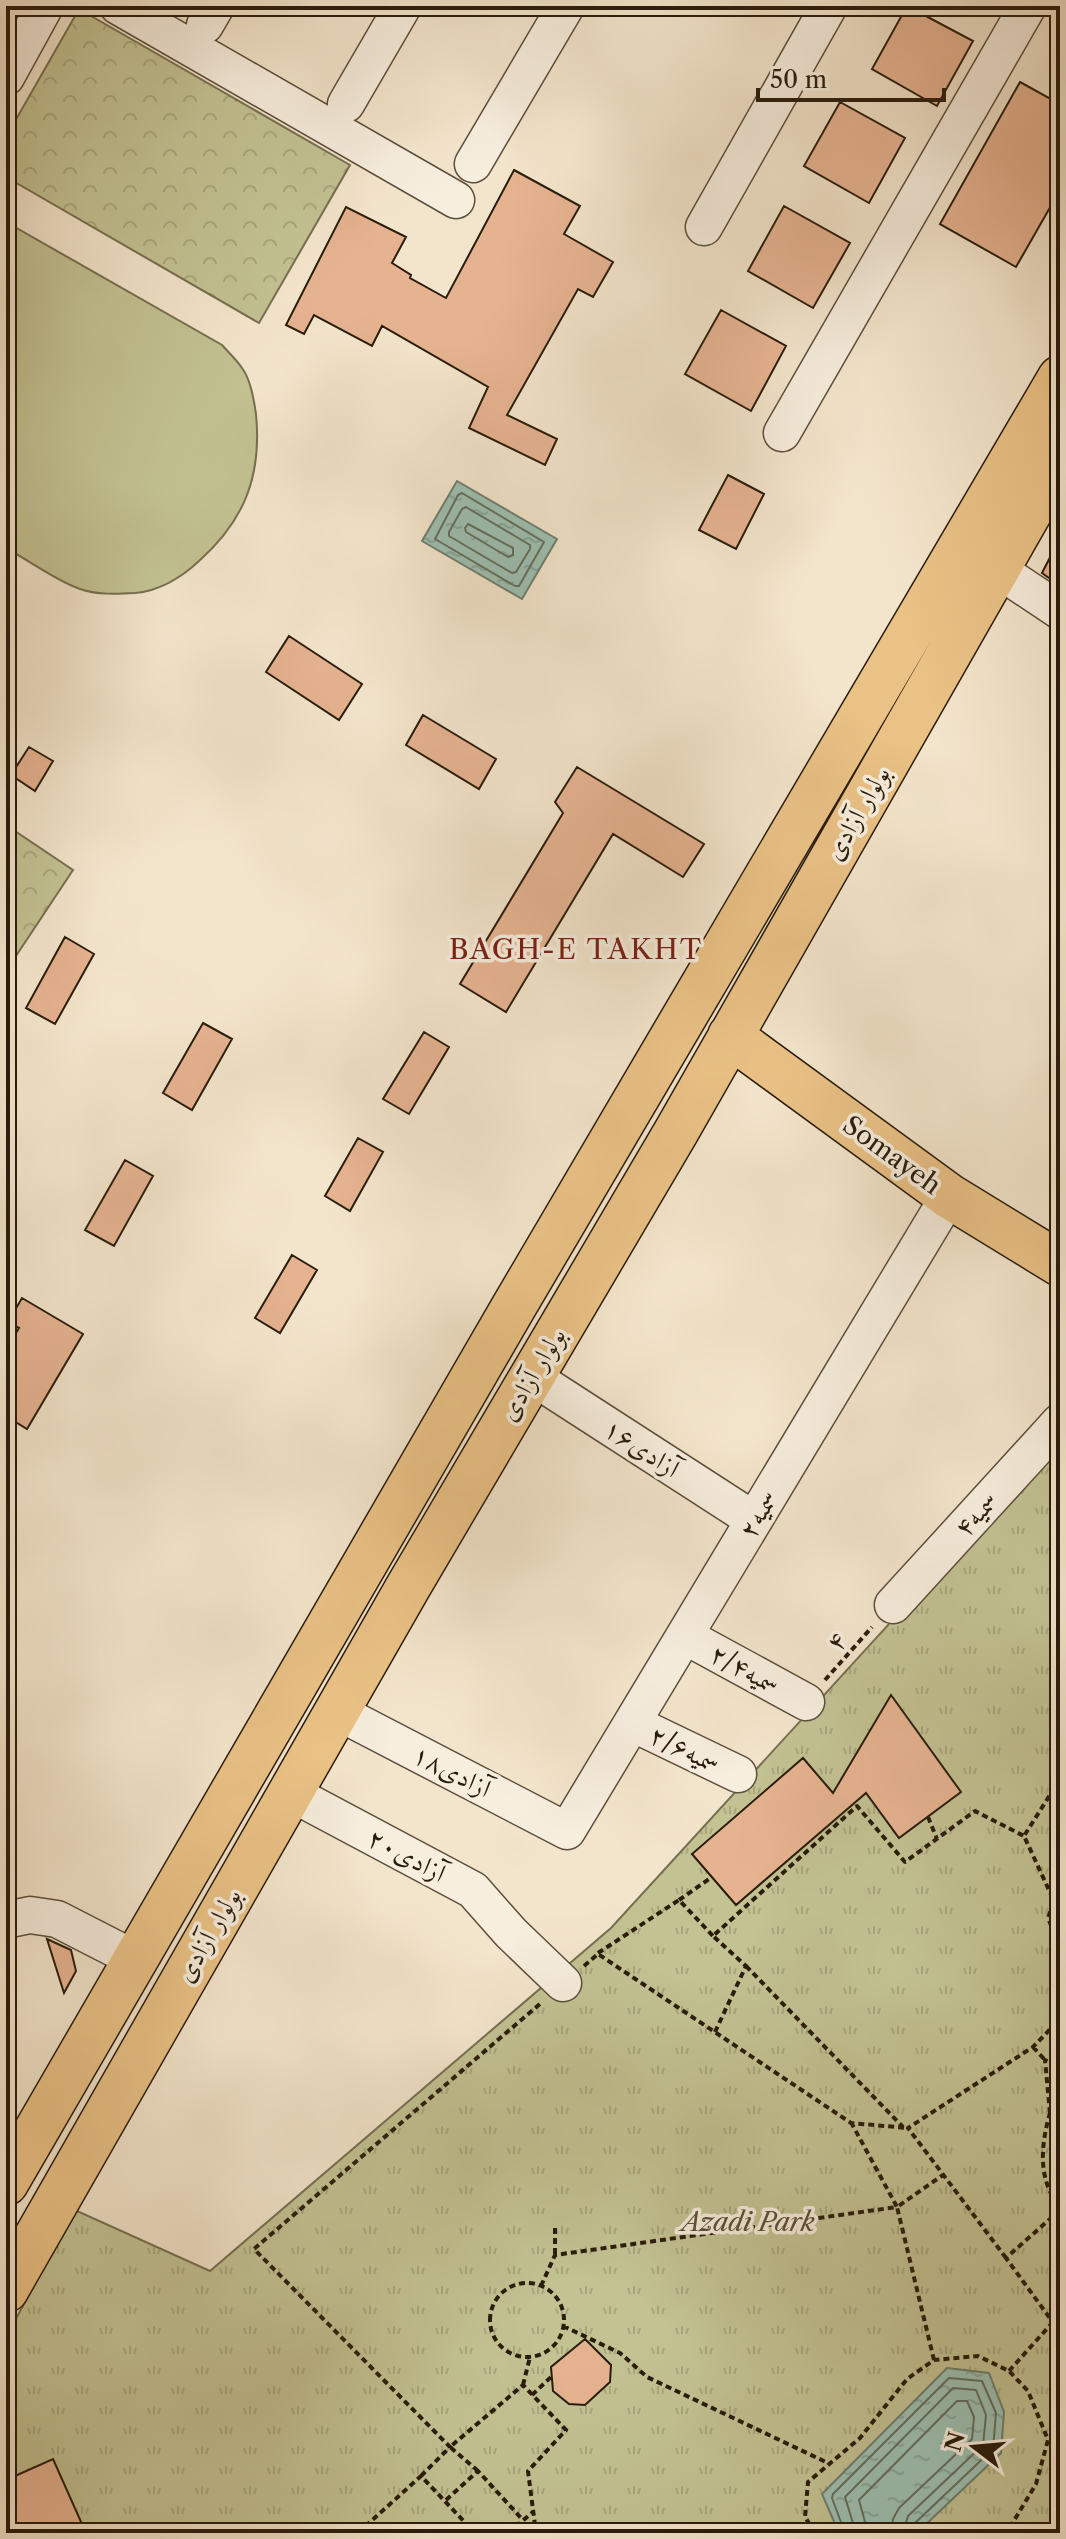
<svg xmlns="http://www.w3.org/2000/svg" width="1066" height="2539" font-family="'Libre Caslon Text',Amiri,serif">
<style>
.forest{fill:url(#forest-crowns);stroke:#766f4f;stroke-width:2}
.park{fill:url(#park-tufts);stroke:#766f4f;stroke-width:2}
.garden{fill:#c3c293;stroke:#766f4f;stroke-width:2}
.water{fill:url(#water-ripples);stroke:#6f7e6f;stroke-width:2}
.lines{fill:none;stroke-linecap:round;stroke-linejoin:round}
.shore{stroke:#636e5e;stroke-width:2}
.building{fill:#e6b391;stroke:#291c0b;stroke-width:2}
.minor-casing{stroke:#5c4e3b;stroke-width:39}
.major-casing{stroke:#291c0b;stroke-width:47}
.path{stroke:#291c0b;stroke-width:4;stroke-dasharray:6 4;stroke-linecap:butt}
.minor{stroke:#f7eede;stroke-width:36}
.major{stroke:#eac286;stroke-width:44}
.labels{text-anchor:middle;stroke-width:7;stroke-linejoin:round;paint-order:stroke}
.street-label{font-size:26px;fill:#291c0b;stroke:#f7eede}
.park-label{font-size:26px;font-style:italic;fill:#574e34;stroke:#f7eede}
.neighbourhood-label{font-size:28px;letter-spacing:2px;fill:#7a1f14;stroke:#f7eede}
</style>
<defs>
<pattern id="forest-crowns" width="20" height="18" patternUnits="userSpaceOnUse" patternTransform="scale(2)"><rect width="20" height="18" fill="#c3c293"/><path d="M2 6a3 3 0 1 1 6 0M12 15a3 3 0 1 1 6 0" fill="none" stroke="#a8a67d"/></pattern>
<pattern id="park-tufts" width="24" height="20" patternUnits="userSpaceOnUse" patternTransform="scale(2)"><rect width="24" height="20" fill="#c3c293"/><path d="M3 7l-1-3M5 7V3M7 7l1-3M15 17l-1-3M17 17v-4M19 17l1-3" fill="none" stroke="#a8a67d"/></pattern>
<pattern id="water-ripples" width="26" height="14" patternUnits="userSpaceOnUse" patternTransform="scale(2)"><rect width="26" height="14" fill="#9dc0b2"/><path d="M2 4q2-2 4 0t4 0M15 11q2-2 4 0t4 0" fill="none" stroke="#87a498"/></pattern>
</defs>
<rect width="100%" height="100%" fill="#f3e5cc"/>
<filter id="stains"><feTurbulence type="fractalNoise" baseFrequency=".0025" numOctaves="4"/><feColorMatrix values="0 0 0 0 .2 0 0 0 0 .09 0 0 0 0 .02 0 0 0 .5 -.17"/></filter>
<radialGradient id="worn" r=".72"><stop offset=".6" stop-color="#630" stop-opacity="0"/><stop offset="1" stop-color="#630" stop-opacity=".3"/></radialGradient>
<path class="forest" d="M79,9L350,165L259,323L6,177V137Z
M6,825L73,870L6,971Z"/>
<path class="park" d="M1060,1437V2533H6V2337L75,2210L210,2271L611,1928Z"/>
<path class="garden" d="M6,222L222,345C229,353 237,360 242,368C251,380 254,401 256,414C262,475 245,520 199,561C182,577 159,591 135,593C118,594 96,595 80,589C58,582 28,560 6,548Z"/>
<path class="water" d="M457,481L557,539L522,599L422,541Z
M947,2368L989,2373L1004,2412L1001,2453L921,2529V2533H839L822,2494Z"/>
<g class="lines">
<path class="shore" d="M462,493L544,542L519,586H515L435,539L458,495Z
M466,507L530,545V549L516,572L512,573L449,536V532L462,509Z
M468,524L513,548V555L508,557L466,532L465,528Z
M845,2533L832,2498L833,2494L949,2378L982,2381L996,2413L993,2449L915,2523L913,2533
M856,2533L845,2497L953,2388L976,2390L986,2415L983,2445L908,2516L903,2533
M868,2533L859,2500L957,2401H967L974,2417L972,2439L899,2508L893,2519L891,2533"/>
</g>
<path class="building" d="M907,6L973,41L937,106L872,69Z
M1020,82L1060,104V190L1016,267L940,224Z
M840,102L905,138L869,203L804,166Z
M514,170L580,206L564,234L613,262L593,297L578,289L507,415L557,439L545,465L469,428L488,387L382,326L372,346L314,315L304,334L286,325L346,207L406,237L392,263L411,275L410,278L446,298Z
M784,206L850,243L813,308L748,271Z
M721,310L786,346L751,411L685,374Z
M728,475L764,494L736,549L699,530Z
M1060,538V586L1042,573Z
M289,636L362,684L339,720L266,672Z
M423,715L496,759L479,789L406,745Z
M29,747L53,761L35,791L11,775Z
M577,767L704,844L683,877L613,834L506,1012L460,984L563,813L555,802Z
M65,937L94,954L55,1024L26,1008Z
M203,1023L232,1039L192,1110L163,1093Z
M424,1032L449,1047L409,1114L383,1099Z
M358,1138L383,1152L350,1211L325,1196Z
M125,1160L153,1176L114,1246L85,1230Z
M292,1255L317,1270L280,1333L255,1318Z
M22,1298L83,1334L27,1429L6,1416V1350L19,1328L8,1322Z
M891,1695L961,1792L899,1838L866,1793L736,1905L692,1854L803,1758L833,1793Z
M47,1939L71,1950L76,1971L64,1993Z
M585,2339L611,2365L610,2382L585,2405L569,2404L553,2391L551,2367Z
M53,2459L86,2533H6V2480Z"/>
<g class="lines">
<defs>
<path id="minor" d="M118,6L456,200
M205,25L216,6
M6,77L45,6
M346,104L403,6
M473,164L566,6
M704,227L829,6
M782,433L1028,6
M997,569L1060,611
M531,1376L754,1520
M893,1605L1060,1422
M685,1636L806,1702
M336,1711L567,1831L949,1196
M632,1723L738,1774
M291,1793L473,1890L511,1933L563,1983
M6,1920L30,1915L57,1919L135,1959"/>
<path id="major" d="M730,1036L949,1196L1060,1264
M6,2183L513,1308L1060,378
M6,2290L408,1587L676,1132L1060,459"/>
</defs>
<use href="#minor" class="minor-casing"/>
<use href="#major" class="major-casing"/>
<path class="path" d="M825,1680L872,1627
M1060,1779L1024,1836L1054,1901L1048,1918L1060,1947
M928,1817L937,1839
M679,1900L712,1877
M1060,1902L1054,1901L1060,1919
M598,1953L679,1900L713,1936
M584,1966L598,1954L851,2123L908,2128
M746,1966L903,2127
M715,2032L746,1966L713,1936L857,1806L905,1862L975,1811L1024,1836
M1033,2047L1045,2060
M1050,2113L1045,2060L1060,2066
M1060,2116L1050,2113C1041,2144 1037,2180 1060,2207
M1060,2210L1006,2258L1060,2332
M555,2228V2255
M1006,2258L908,2128L1033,2047L1060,2019
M490 2320a37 37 0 1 1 74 0a37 37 0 1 1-74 0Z
M541,2286L555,2255L897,2207L852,2124
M563,2326L620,2353L647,2377L830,2464
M934,2360L897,2207L943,2175
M1009,2371L1053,2322
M523,2385L530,2357
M532,2395L552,2376
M478,2471L450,2447L523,2385L566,2430L528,2471L536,2533
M421,2476L450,2447L254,2249L541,2003
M446,2500L478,2471L522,2519
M358,2533L421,2476L475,2533
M508,2533L533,2512
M815,2533L805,2517L808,2482L860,2438L907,2379L934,2360L978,2356L1009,2371L1028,2391L1048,2440L1036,2484L1012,2524L998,2533"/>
<use href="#minor" class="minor"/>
<use href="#major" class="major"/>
</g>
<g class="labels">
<g class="street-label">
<text transform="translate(857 813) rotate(-60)" y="9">بولوار آزادی</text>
<text transform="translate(892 1155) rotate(36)" y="9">Somayeh</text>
<text transform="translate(532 1374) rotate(-59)" y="9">بولوار آزادی</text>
<text transform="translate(642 1448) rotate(33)" y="9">آزادی۱۶</text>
<text transform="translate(758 1514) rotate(-59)" y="9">۲سمیه</text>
<text transform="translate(976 1514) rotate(-47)" y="9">سمیه۴</text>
<text transform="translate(836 1641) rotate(-48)" y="9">۴</text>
<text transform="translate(745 1669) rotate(29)" y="9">سمیه۲/۴</text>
<text transform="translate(685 1749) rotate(26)" y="9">سمیه۲/۶</text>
<text transform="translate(452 1771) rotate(27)" y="9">آزادی۱۸</text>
<text transform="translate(407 1855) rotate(28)" y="9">آزادی۲۰</text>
<text transform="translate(208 1935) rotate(-60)" y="9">بولوار آزادی</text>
</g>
<g class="park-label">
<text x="748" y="2231">Azadi Park</text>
</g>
<g class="neighbourhood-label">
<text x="576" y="959">BAGH-E TAKHT</text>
</g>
</g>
<rect width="1066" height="2539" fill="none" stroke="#f3e5cc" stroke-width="32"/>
<rect x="8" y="8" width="1050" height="2523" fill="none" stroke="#291c0b" stroke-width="4"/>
<rect x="16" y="16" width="1034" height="2507" fill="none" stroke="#291c0b" stroke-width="2"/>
<g transform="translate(974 2447) rotate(286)" stroke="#f7eede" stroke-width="6" paint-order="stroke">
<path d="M0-6L14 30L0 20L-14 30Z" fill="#291c0b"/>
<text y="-12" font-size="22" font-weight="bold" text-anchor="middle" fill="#291c0b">N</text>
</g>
<path d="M758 88v12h186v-12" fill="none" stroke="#291c0b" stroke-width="4"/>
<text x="770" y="88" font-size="24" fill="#291c0b" stroke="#f7eede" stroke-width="6" paint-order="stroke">50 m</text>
<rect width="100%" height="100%" filter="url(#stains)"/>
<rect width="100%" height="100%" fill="url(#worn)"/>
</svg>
